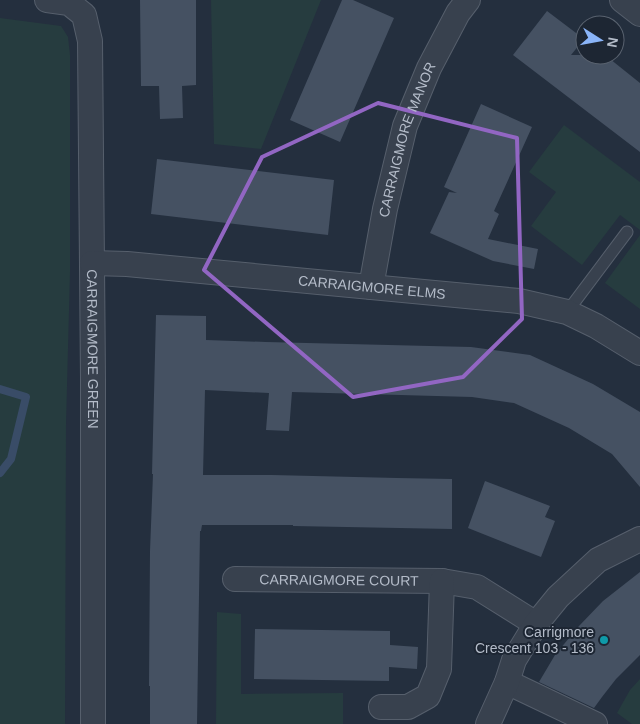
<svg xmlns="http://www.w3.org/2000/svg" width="640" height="724" font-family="Arial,sans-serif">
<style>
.green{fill:#263c3f}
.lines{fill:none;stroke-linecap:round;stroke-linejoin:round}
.stream{stroke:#394c67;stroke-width:8}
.building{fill:#455162}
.lane-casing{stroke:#565f6c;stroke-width:13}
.street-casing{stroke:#565f6c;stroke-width:26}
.lane{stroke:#38414e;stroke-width:11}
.street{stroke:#38414e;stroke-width:24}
.marked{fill:none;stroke:#9266c3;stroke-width:4;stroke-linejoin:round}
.culture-dot{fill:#0f9aa8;stroke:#1d2633;stroke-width:2}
.labels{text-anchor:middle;stroke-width:4;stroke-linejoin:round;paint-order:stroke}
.street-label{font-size:14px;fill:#b4bcc9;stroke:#1d2633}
.poi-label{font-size:14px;fill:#b4bcc9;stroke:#1d2633;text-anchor:end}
</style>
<rect width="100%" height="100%" fill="#242f3e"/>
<path class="green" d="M211,0H321L261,149L214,144Z
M0,18L61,26L68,37L70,55V272L66,424L65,724H0Z
M564,125L640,182V230L620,215L582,265L531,226L556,192L529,172Z
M640,235V309L605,283Z
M217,612L241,614V694L343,693V724H216Z
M640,679V724H632L617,713L630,690Z"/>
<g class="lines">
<path class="stream" d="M0,389L26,397L11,459L0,473"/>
</g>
<path class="building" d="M140,0H196V85L182,86L183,118L160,119L159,86H141Z
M342,0H353L394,18L340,142L290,120Z
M547,11L584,39L571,55H605L640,83V152L513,55Z
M481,104L532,127L494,211L499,214L488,239L538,249L534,269L493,261L430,233L449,192L457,193L444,187Z
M157,159L334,180L328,235L151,214Z
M156,315L206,316V340L266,342L471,347L530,355L593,384L640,412V487L612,454L569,428L514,403L472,397L292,392L289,431L266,430L269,393L205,390L203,475H272L397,478L452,479V529L293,526V525H202L201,531H200L197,724H150V686H149L150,551L153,474H152Z
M485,481L550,506L545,517L555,521L541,557L468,528Z
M640,572V655L616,679L602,697L594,708L539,682L555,655L579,626L603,601Z
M255,629L390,631V645L418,647L417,669L389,667V681L254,679Z"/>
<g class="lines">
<defs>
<path id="lane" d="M567,312L627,232"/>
<g id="street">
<path id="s1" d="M47,0L69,3L84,15L90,41L93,379V724"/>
<path d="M622,0L640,14"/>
<path id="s2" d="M92,263L127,264L519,301L567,312L596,326L640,353"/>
<path id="s3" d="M371,287L385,209L405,126L429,68L458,13L468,0"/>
<path id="s4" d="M235,579L442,581L477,587L536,624"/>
<path d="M507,682L595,724"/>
<path d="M381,707H408L428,696L439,669L442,581"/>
<path d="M488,724L507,682L514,660L536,624L558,597L598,560L640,539"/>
</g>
</defs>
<use href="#lane" class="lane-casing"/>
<use href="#street" class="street-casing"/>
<use href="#lane" class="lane"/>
<use href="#street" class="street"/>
</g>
<path class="marked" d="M378,103L517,138L522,319L463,377L353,397L204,270L262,157Z"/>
<circle class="culture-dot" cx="604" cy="640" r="5"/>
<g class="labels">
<g class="street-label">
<text dy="5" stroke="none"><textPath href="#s3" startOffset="152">CARRAIGMORE MANOR</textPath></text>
<text dy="5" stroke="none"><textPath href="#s2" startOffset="281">CARRAIGMORE ELMS</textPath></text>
<text dy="5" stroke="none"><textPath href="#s1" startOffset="376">CARRAIGMORE GREEN</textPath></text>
<text dy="5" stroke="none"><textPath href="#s4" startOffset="104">CARRAIGMORE COURT</textPath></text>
</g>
<g class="poi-label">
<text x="594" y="637">Carrigmore<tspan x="594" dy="16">Crescent 103 - 136</tspan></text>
</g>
</g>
<g transform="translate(600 40) rotate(101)"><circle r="24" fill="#1d2633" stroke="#59626f"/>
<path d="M0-4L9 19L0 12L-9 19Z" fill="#8ab4f8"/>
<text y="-8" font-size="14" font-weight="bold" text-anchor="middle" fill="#b4bcc9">N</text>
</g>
</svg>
